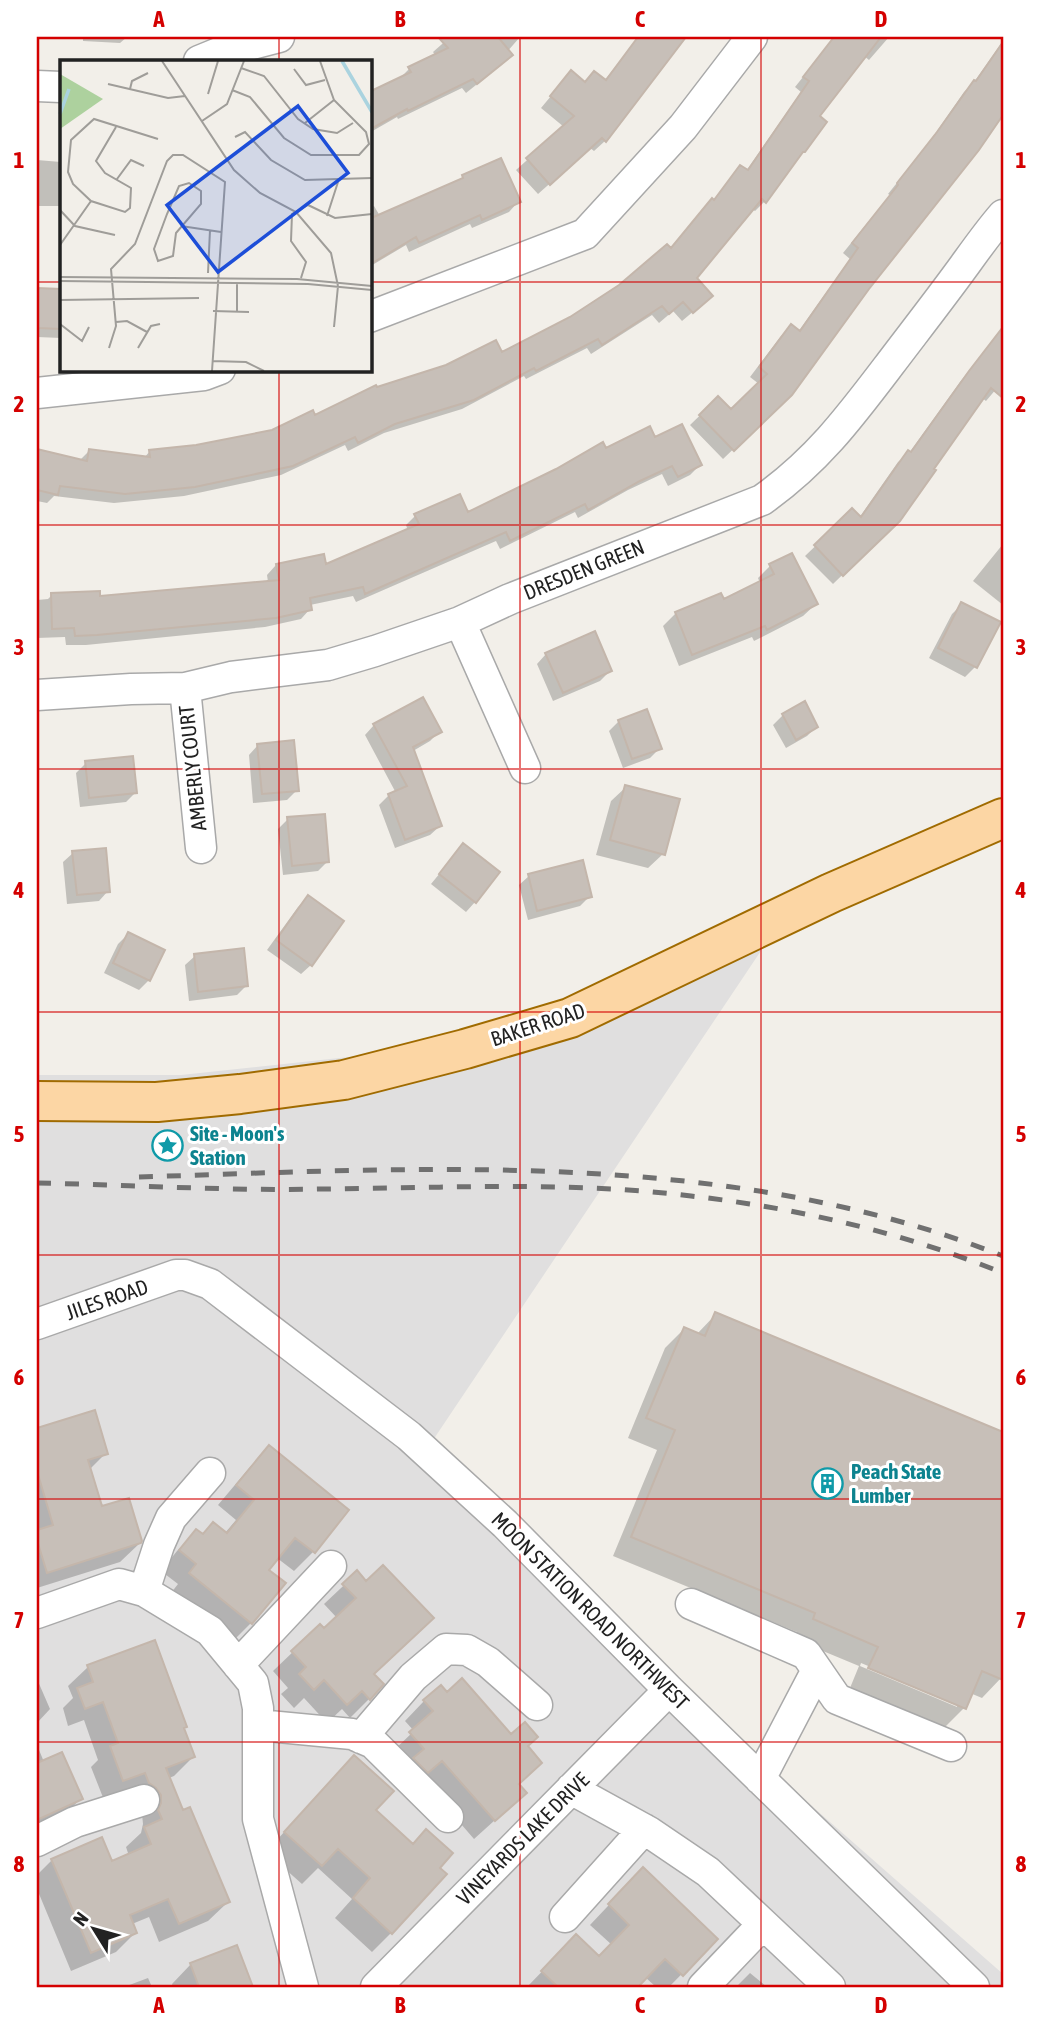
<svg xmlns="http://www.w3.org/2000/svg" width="1040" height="2024" font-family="'Asap Condensed',sans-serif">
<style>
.residential{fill:#e0dfdf}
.shadow{fill:#0003;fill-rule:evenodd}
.building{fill:#c7bfb8;stroke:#c4b6ab;stroke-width:2}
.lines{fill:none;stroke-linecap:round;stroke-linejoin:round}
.minor-casing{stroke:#a9a9a9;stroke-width:33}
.major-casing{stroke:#a06b00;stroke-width:42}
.minor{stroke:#fff;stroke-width:30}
.major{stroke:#fcd6a4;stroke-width:38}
.rail{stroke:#707070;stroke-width:5;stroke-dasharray:14 14;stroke-linecap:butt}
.grid{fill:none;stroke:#d40000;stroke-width:2;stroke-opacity:0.55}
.labels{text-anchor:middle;stroke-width:6;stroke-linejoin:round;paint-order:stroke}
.street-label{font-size:21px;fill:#222;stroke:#fff}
.culture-label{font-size:21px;font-weight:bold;fill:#0d838f;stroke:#fff;text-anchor:start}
.inset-river{fill:none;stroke:#aad3df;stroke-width:3.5}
.inset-road{fill:none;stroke:#9f9d99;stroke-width:2}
.view{fill:#1d4ed8;fill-opacity:0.15;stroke:#1d4ed8;stroke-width:3.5}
.inset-edge{fill:none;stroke:#222;stroke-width:3.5}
.neatline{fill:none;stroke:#d40000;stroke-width:2.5}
.grid-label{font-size:23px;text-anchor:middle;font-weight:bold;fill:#d40000}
</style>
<rect width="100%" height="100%" fill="#f2efe9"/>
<path class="residential" d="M785,915L419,1461L1003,1974V1987H37V1075H181L525,1038Z"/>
<path class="shadow" d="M83,37H127L120,43L83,41Z
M450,37H520L507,52L501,65L466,93L462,88L398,119L397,117L369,133V93L400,78L409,69L436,56L433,52Z
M639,37H687L675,48L605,141L594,151L590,148L538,194L516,170L564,127L541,108L561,84L604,81Z
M835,37H889L869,60L864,56L817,117L765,201L755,211L752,209L695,278L701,305L682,321L673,311L659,323L652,315L591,354L587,348L526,379L524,376L462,409L384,433L348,451L345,445L281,475L184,496L114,503L54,496L47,503L37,501V451L79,461L89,451L144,458L150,451L197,447L273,431L501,354L571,318L670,250L713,201L731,177L741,167L746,171L801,92L795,87Z
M1003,41V111L868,288L791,394L723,459L690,425L718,398L731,411L759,384L750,377L781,336L791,327L798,332L850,259L843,253L890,195L888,194L928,144L964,92L974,82Z
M37,160L61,162V206H37Z
M463,177L518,202L509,212L472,228L470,224L409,252L406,245L369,267V208L374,206L380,216L459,181Z
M37,290L61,291V338L37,337Z
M1003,327V381L986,401L982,398L899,520L833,584L805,556L852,511L859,518L898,462L909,453L960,382Z
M654,440L700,465L690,475L668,486L662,474L628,490L578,518L575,512L500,549L496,541L356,602L353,596L310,605V609L301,619L265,627L86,645H66L65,637L37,638V600L48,599L52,595L99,598L268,582L267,575L276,565L325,566L408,531L406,525L415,516L467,515L606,450Z
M1003,544V605L973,581Z
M770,566L816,604L803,616L754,641L752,637L679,666L663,626L676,613L723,601L760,583L758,578Z
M962,604L998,622L975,667L965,677L929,658L952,614Z
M546,654L610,671L600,681L553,701L537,664Z
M783,715L816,727L807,736L786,748L773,725Z
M619,721L660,748L650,758L623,768L609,731Z
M374,725L440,731L430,741L413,751L440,826L430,835L395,848L379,805L389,795L396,793L365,735Z
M258,745L297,790L287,800L253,803L249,755Z
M86,763L136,792L126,802L80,807L76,773Z
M626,787L663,854L648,868L596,855L611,801Z
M288,819L327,862L318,871L283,875L278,829Z
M463,845L475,902L466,912L431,884Z
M73,853L108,891L99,901L67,904L63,862Z
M529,876L590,896L580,906L528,920L519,885Z
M308,897L311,965L301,974L267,950L298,907Z
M128,934L149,980L139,990L104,973L118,944Z
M195,956L246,986L237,995L189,1001L185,965Z
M716,1314L1003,1433V1673L1001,1678L982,1698L970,1693L964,1708L945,1727L850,1688L859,1666L794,1639L797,1632L613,1556L657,1450L628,1438L665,1348L684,1329L697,1334ZM861,1663L957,1703V1707L860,1666Z
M93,1412L106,1453L89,1470L101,1509L140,1543L120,1562L37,1588V1430Z
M269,1448L347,1510L313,1552L294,1571L277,1558L267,1570L251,1623L232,1642L171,1593L178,1584L161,1571L177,1551L197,1531L202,1535L225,1533L236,1520L218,1505L250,1467Z
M357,1573L372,1674L369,1699L350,1718L342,1709L327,1723L304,1698L294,1708L281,1694L288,1688L273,1671L320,1626L324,1630L337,1618L324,1604Z
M88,1667L185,1727L183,1729L193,1757L174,1776L169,1778L182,1812L228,1902L208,1921L159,1942L149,1917L132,1924L135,1933L116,1952L71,1971L37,1889V1875L52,1860L111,1864L129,1856L126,1847L141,1833L143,1824L142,1814L104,1800L91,1767L98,1760L84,1720L68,1726L63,1708L73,1698L68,1686Z
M37,1679L50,1709L37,1723Z
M447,1694L526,1746L517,1785L525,1793L474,1839L422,1779L391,1753L414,1731L405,1721L424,1701Z
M37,1745L44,1762L81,1798L62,1818L37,1829Z
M335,1776L374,1810L391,1933L372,1952L335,1918L352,1899L318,1868L302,1884L266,1852Z
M624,1889L716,1939L669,1987H656L645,1977L636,1987H527L557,1956L599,1958L612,1945L590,1925Z
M236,1947L251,1987H173L172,1984L191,1964Z
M750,1973L767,1987H736Z
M148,1978L152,1987H124Z"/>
<path class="building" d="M438,37H498L513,55L477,84L473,79L408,111L407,109L369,130V92L411,72L408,67L448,48Z
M638,37H686L606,142L602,138L550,185L526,158L574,116L550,96L571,70L585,82L594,71L606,80Z
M834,37H881L820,116L827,122L805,152H803L766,203L762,199L697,278L713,296L693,313L683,302L669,314L662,306L602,345L598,339L536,371L534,368L474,400L395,424L358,443L355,437L293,466L195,487L125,494L60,486L58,495L37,490V449L87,461L89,449L150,457L149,450L196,445L272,430L313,410L315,415L376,385L377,387L446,365L496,340L502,352L570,317L619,285L667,244L671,248L712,198L714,200L740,165L748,170L809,81L803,77Z
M1003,42V115L979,150L869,289L792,395L734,451L699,415L718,396L731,409L767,374L759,367L791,324L800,331L858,248L852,243L898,185L897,183L937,132L974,80L976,81Z
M501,158L521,202L482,220L480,215L419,243L416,237L369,265V219L463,178L462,175Z
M37,288L61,289V329L37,328Z
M1003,327V398L991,388L934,469L936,470L900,521L843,576L814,545L852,508L861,517L908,450L911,452L969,371Z
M682,424L702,465L678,477L672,466L640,481L588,510L585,504L510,541L506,532L365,594L363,587L310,598L312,610L276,618L97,635L75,636L74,628L52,629L51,593L100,591V596L279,580L276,564L324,554L326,564L419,524L414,514L460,494L468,512L556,469L603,442L606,448L650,426L655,437Z
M792,553L818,604L767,630L765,626L692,655L675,612L721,593L724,599L774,574L769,564Z
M961,602L1001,622L977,668L938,648Z
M595,631L612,671L563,693L545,653Z
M423,697L442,732L413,747L442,826L405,840L388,794L407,786L373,724Z
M805,701L818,727L796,740L782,714Z
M647,709L662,749L632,759L618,720Z
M294,740L299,791L262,794L257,744Z
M133,756L137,793L89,798L85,761Z
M625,785L680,799L665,855L610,840Z
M325,814L329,862L292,866L287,817Z
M463,843L500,872L476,903L439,874Z
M106,848L110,892L77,895L72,851Z
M583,860L592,897L537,911L528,874Z
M308,895L344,921L312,966L276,940Z
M128,932L165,950L150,981L113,963Z
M244,948L248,986L198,992L194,954Z
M715,1312L1003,1432V1680L982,1671L966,1709L868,1668L878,1647L813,1619L815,1613L631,1537L675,1430L646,1418L684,1327L705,1336Z
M95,1410L108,1454L88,1460L102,1506L129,1498L142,1541L141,1543L47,1573L37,1540V1530L53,1525L37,1471V1428Z
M269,1445L349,1510L315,1553L295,1538L269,1570L286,1583L252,1624L189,1573L196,1564L179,1550L196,1529L203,1534L213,1522L227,1533L254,1500L236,1485Z
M383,1565L434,1618L374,1674L384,1684L370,1700L362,1691L347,1705L324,1680L314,1690L299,1674L306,1667L291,1651L320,1624L324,1628L356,1598L342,1584L357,1570L366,1581Z
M155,1640L187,1727L184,1728L195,1757L166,1768L183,1810L190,1807L230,1902L179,1924L168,1899L130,1915L137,1933L91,1953L51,1859L102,1837L112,1861L151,1844L144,1827L162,1819L158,1810L161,1803V1795L156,1788L149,1783L145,1773L123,1781L110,1746L118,1743L103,1702L85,1709L77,1688L93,1682L87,1665Z
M462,1678L511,1734L525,1722L538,1737L528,1746L542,1763L519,1784L527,1793L495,1821L442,1761L428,1773L413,1758L424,1749L409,1732L433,1711L423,1700L441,1685L447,1692Z
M62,1752L83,1799L37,1820V1763Z
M354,1755L394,1791L376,1810L413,1844L426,1829L453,1853L440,1868L447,1874L392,1934L353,1898L370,1878L338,1849L322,1866L284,1832Z
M643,1867L718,1939L683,1976L665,1959L638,1987H558L541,1971L576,1934L599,1956L629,1925L608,1904Z
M237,1945L253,1987H199L190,1963Z"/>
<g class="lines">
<defs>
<path id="minor" d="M199,61L221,52L279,37
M37,86L61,87
M369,317L585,234L683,127L752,37
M37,393L204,375L220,369
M460,622L525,768
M185,688L201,848
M37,695L131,689L185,688L231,677L328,665L375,651L460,622L510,599L762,500C817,461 849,418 890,364C915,331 940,299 964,266C977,248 989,231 1003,215
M37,1324L176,1275H185L210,1284L409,1436L505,1524L669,1690L974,1987
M144,1591L159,1545L171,1518L210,1473
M691,1604L806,1654L837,1699L951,1746
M37,1613L119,1584L144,1591L210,1631L253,1683L258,1708V1819L303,1987
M238,1665L331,1566
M258,1725L352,1734L373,1743L448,1817
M361,1738L413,1677L446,1649L467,1650L488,1662L537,1705
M760,1779L817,1670
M571,1789L649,1832L708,1872L830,1987
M37,1841L75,1822L144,1800
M565,1917L644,1829
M376,1987L669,1690
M703,1987L763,1924"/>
<path id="major" d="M37,1101L157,1102L240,1094L344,1080L465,1049L570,1018L831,893L1003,818"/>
</defs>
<use href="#minor" class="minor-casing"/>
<use href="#major" class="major-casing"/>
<use href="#minor" class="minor"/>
<use href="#major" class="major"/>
<path class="rail" d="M139,1177C427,1168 729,1148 1003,1256
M37,1183C132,1185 227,1191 322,1189C445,1188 569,1181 691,1196C798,1208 904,1233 1003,1273"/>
</g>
<path class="grid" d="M279,37V61M520,37V1987M761,37V1987M37,282H61M369,282H1003M279,369V1987M37,525H1003M37,769H1003M37,1012H1003M37,1255H1003M37,1499H1003M37,1742H1003"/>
<defs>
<symbol id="sight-ring" viewBox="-11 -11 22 22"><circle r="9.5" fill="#fff" stroke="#0f9aa8" stroke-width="1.5"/><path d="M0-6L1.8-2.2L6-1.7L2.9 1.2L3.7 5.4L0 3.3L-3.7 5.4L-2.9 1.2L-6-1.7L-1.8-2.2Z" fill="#0f9aa8"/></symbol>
<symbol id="building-ring" viewBox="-11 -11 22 22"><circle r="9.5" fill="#fff" stroke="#0f9aa8" stroke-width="1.5"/><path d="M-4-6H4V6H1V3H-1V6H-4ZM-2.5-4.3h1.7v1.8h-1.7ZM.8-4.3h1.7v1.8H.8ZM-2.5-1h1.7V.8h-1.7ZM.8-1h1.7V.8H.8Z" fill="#0f9aa8"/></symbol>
</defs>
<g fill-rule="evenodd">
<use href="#sight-ring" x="150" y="1128" width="35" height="35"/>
<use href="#building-ring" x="810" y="1466" width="35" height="35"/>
</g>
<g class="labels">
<g class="street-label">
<text transform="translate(584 570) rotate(-22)" y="7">DRESDEN GREEN</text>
<text transform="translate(193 768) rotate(-96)" y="7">AMBERLY COURT</text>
<text transform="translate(538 1025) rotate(-18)" y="7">BAKER ROAD</text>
<text transform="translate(107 1300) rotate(-19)" y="7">JILES ROAD</text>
<text transform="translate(590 1611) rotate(45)" y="7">MOON STATION ROAD NORTHWEST</text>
<text transform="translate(523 1839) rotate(-45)" y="7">VINEYARDS LAKE DRIVE</text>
</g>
<g class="culture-label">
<text x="190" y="1141">Site - Moon's<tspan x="190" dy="24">Station</tspan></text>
<text x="851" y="1479">Peach State<tspan x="851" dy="24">Lumber</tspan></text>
</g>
</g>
<g transform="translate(60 60)">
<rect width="312" height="312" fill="#f2efe9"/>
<path d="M0,14L43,39L0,69Z" fill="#add19e"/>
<path class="inset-river" d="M282,1L312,52M0,54L9,29"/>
<path class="inset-road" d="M102,1L174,110L200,133L236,152L271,193L278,226M181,8L204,16L238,59L253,69L277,73L293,63M234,9L246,25L265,20M48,24L108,38L125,36M70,29L72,21L88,13M172,30L190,37L224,78L251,95H299L309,84L306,72L274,40L260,1M148,34L158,1M142,61L167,44L184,1M245,63L274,40M56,67L36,101L45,113L71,128L70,148L65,152L31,141L13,124L8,112L11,80L34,59L98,79M175,77L185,72L211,100L245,120L312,118M57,119L71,100L84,106M129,123L141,131V144L116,173L113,196L98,201L94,189L107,154L119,126ZM0,150L15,166L55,175M267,156L278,122M121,166L161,172M0,185L31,141M148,213L150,170M0,217L237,219L312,226M241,218L246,202L231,181L232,154L248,145L275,158L312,154M0,221L248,224L312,230M177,224V252M0,240L139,238M153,251L189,252M56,262L67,261L87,272M0,264L22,281L29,267M274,267L278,226M49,288L56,266L51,209L75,184L107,101L113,95H123L165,122L152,311M78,288L91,266L100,264M152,301L186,302L204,311"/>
<path class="view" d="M238,46L288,113L158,212L107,145Z"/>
<rect width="312" height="312" class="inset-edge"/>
</g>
<rect width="1040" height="2024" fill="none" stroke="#ffffff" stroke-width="77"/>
<g transform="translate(94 1929) rotate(307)" stroke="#ffffff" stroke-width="5" paint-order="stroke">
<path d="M0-5L12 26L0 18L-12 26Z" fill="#222222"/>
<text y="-10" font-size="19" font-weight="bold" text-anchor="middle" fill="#222222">N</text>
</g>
<rect x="38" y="38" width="964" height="1948" class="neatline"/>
<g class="grid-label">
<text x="159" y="27">A</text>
<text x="400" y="27">B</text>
<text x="640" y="27">C</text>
<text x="881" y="27">D</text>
<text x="19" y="168">1</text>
<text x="1021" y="168">1</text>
<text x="19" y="412">2</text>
<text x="1021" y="412">2</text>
<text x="19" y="655">3</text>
<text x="1021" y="655">3</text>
<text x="19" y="898">4</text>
<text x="1021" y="898">4</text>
<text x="19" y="1142">5</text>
<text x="1021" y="1142">5</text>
<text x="19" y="1385">6</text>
<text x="1021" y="1385">6</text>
<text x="19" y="1628">7</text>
<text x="1021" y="1628">7</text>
<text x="19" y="1872">8</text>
<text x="1021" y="1872">8</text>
<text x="159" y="2013">A</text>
<text x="400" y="2013">B</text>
<text x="640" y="2013">C</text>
<text x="881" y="2013">D</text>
</g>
</svg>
